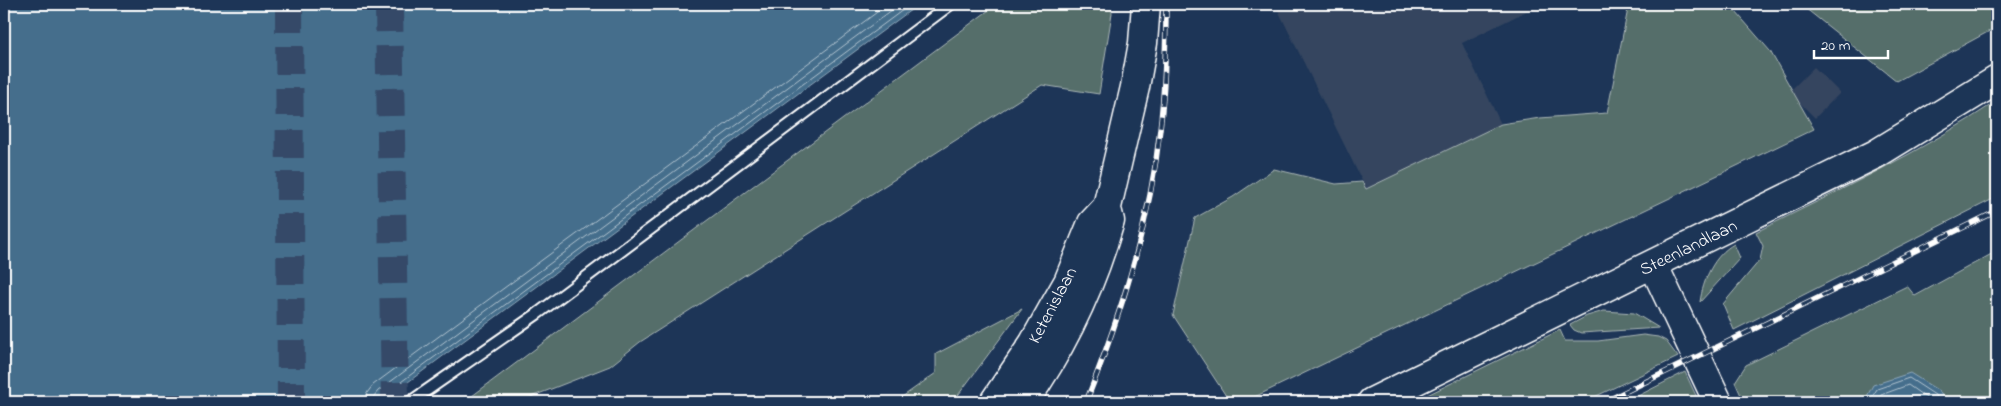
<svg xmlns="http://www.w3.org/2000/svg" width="2001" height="406" font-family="'Indie Flower',sans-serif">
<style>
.built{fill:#34455f}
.green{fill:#556e6b;stroke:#aab6b5}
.water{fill:#446e8c;stroke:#8fa8ba}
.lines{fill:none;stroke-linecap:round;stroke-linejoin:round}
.shore{stroke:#b4c5d1;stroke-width:1}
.highway-tunnel{stroke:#344968;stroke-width:28;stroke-dasharray:28 14;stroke-linecap:butt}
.lane-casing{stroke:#fff;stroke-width:14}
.secondary-casing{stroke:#fff;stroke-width:31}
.lane{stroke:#1d3557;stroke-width:10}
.secondary{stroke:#1d3557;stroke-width:28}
.rail-casing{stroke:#fff;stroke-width:5.5}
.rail{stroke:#1d3557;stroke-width:4;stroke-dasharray:11;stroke-linecap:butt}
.labels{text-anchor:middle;stroke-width:4.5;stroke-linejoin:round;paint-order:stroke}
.street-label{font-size:18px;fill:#fff;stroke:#1d3557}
</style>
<rect width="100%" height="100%" fill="#1d3557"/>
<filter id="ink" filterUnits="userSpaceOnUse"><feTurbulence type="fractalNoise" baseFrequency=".02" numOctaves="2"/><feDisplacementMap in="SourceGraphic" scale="10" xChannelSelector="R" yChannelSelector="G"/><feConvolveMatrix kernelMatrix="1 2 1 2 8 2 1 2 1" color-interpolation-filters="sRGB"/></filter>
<g filter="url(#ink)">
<path class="built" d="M1275,4H1541L1462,43L1501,124L1366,189Z
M1814,67L1840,93L1815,118L1789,92Z"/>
<path class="green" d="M997,4H1111L1112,13L1099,94L1042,85L640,342L610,366L518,402H464Z
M1629,4H1729L1770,51L1814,129L1244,402H1230L1173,315L1195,218L1233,197L1274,169L1336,184L1362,182L1366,189L1501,124L1540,118L1607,113Z
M1800,4H1997V27L1897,81Z
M1997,101V197L1734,330L1723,304L1760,260L1763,246L1756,232C1838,191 1921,152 1997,101Z
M1734,244L1740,258L1700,302C1703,280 1714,255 1734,244Z
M1997,251V402H1744L1735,382L1746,365L1907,286L1915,296Z
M1022,309L953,402H895L936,373V354Z
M1604,311L1634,313L1659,328L1581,333L1574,330L1570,325L1587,316Z
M1560,330L1565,341H1598L1643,335L1658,337L1666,341L1678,357L1584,402H1413Z
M1685,372L1699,402H1626Z"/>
<path class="water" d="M4,4H919L381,402H4Z
M1910,373L1939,391L1946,402H1864L1873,385Z"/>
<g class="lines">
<path class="shore" d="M365,402L367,393L373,385L888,4
M373,402L374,396L378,391L900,4
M379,402L382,396L911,4
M1869,402L1877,389L1909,378L1935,395L1940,402
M1877,402L1881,395L1908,385L1932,402"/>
<path class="highway-tunnel" d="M289,4L291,402
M389,4L395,402"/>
<defs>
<path id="lane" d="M410,402L537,314L951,4"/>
<path id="secondary" d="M1653,264L1718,402
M994,402L1033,344L1052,310L1068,282L1092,223L1107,207L1135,87L1143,43L1146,4
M1024,402C1064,345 1091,288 1110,221L1108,213
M1372,402L1876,154L1997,80"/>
</defs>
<use href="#lane" class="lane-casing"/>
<use href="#secondary" class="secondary-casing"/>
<use href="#lane" class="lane"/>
<use href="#secondary" class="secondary"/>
<defs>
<path id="rail" d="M1086,402C1121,314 1150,224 1160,129C1165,87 1166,46 1166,4
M1604,402L1997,211"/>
</defs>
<use href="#rail" class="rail-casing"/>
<use href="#rail" class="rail"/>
</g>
</g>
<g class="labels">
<g class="street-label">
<text transform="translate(1688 247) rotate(-26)" y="6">Steenlandlaan</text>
<text transform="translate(1052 305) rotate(-62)" y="6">Ketenislaan</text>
</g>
</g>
<rect width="2001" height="406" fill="none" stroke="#1d3557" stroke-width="20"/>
<rect x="10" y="10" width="1981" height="386" fill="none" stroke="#fff" stroke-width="2" filter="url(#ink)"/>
<path d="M1814 50v8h74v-8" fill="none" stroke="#ffffff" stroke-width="2.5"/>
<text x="1821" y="50" font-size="15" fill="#ffffff" stroke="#1d3557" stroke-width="4" paint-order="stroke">20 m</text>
</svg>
